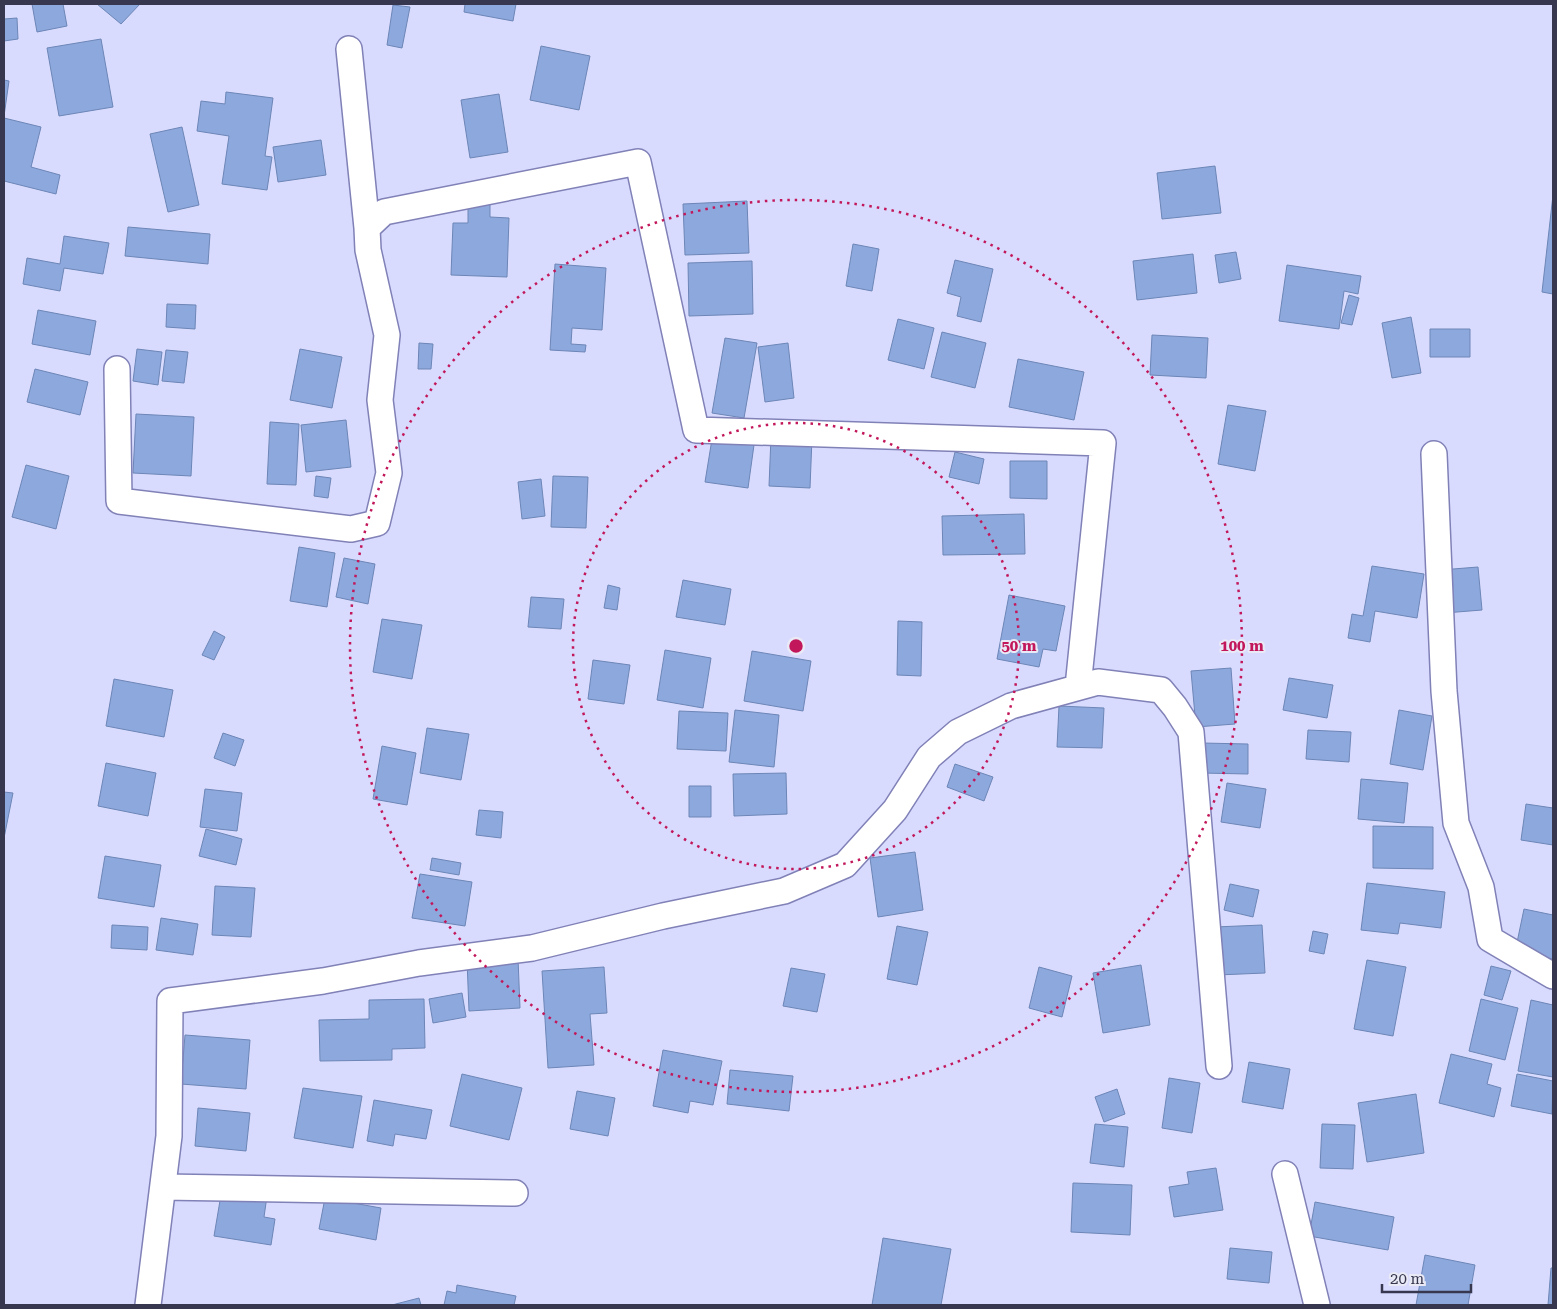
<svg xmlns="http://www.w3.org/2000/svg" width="1557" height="1309" font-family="'Roboto Serif',serif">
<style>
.building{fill:#8da8dc;stroke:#6c86b7}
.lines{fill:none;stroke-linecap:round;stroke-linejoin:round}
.street-casing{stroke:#8081b7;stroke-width:28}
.street{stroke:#fff;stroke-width:25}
.ring{fill:none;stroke:#c2185b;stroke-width:2.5;stroke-dasharray:2.5 5}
.centre{fill:#c2185b;stroke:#e9eaf6;stroke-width:2.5}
.ring-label{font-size:15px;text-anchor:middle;font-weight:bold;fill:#c2185b;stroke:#e9eaf6;stroke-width:4;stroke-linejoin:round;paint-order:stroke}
</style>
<rect width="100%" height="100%" fill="#d9dbfe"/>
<path class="building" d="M32,4H63L67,26L37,32Z
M97,4H140L121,24Z
M465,4H516L513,21L464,12Z
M393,5L410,7L402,48L387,45Z
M17,18L18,39L4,41V19Z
M101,39L113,107L59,116L47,48Z
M541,46L590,56L579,110L530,100Z
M4,80L9,81L4,116Z
M226,92L273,98L265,156L272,157L267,190L222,184L229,136L197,131L201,101L225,104Z
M499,94L508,152L470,158L461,100Z
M4,118L41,127L31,167L60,175L56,194L4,181Z
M182,127L199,205L168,212L150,134Z
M321,140L326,175L278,182L273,147Z
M1215,166L1221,213L1162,219L1157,173Z
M1553,195V294L1542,292Z
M747,201L749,253L685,255L683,204Z
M468,203L490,204V217L509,218L507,277L451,275L453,223H468Z
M128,227L210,234L208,264L125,256Z
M64,236L109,243L103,274L64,268L60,291L23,284L27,258L60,264Z
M853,244L879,249L872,291L846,286Z
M1236,252L1241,279L1219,283L1215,255Z
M1193,254L1197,293L1137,300L1133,261Z
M955,260L993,269L981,322L957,316L961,297L947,293Z
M752,261L753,314L689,316L688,263Z
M555,264L606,268L602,330L572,328L571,344L586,345L585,352L550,350Z
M1287,265L1361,276L1358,294L1344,291L1339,329L1279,321Z
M1349,295L1359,298L1352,325L1341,323Z
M167,304L196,305L195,329L166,327Z
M38,310L96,321L90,355L32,344Z
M1411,317L1421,373L1392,378L1382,323Z
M898,319L934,328L924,369L888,360Z
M1430,329H1470V357H1430Z
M942,332L986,343L975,388L931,377Z
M1152,335L1208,338L1206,378L1150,375Z
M725,338L757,343L744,418L712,413Z
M419,343L433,344L431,369H418Z
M788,343L794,398L765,402L758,347Z
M137,349L162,352L158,385L133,381Z
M300,349L342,357L332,408L290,400Z
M166,350L188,352L184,383L162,381Z
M1018,359L1084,372L1074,420L1009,407Z
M35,369L88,382L80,415L27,402Z
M1228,405L1266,411L1255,471L1218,464Z
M136,414L194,417L191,476L133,473Z
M346,420L351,467L306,472L301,425Z
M270,422L299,424L296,485L267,484Z
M771,437L812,438L810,488L769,486Z
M712,439L754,445L748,488L705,482Z
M955,452L984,459L979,484L949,477Z
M1010,461H1047V499L1010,498Z
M26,465L69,476L56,529L12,517Z
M316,476L331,478L328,498L314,496Z
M553,476L588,477L586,528L551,527Z
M541,479L545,516L522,519L518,482Z
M1024,514L1025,554L943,555L942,516Z
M299,547L335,553L327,607L290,601Z
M344,558L375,564L368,604L336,597Z
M1372,566L1424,574L1417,618L1375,611L1370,642L1348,638L1352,614L1363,616Z
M1478,567L1482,610L1432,614L1428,571Z
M683,580L731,589L725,625L676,617Z
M608,585L620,588L617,610L604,608Z
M1009,595L1065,606L1056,651L1043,649L1039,667L997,659Z
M531,597L564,599L561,629L528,627Z
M382,619L422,625L412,679L373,672Z
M898,621L922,622L921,676L897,675Z
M214,631L225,637L214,660L202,655Z
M665,650L711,658L703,708L657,700Z
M752,651L811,661L803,711L744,701Z
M593,660L630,665L624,704L588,699Z
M1231,668L1235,724L1196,727L1191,671Z
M1289,678L1333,685L1327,718L1283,710Z
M114,679L173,690L164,737L106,726Z
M1059,706L1104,708L1102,748L1057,747Z
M735,710L779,715L774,767L729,762Z
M1399,710L1432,716L1423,770L1390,764Z
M679,711L728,713L726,751L677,749Z
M427,728L469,734L461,780L420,773Z
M1308,730L1351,732L1349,762L1306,759Z
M223,733L244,740L235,766L214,758Z
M1202,743L1248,744V774L1201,773Z
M382,746L416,753L407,805L373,799Z
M106,763L156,773L148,816L98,806Z
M955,764L993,777L984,801L947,787Z
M786,773L787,814L734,816L733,774Z
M1361,779L1408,783L1404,823L1358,819Z
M1227,783L1266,789L1260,828L1221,822Z
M689,786H711V817H689Z
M205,789L242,793L237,831L200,827Z
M4,792L13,793L4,838Z
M1526,804L1553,808V845L1521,840Z
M479,810L503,812L501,838L476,835Z
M1373,826L1433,827V869L1373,868Z
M206,829L242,839L236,865L199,856Z
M915,852L923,910L878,917L870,858Z
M105,856L161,865L154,907L98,898Z
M432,858L461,863L459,875L430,870Z
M420,874L472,882L465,926L412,918Z
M1367,883L1445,892L1441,928L1400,923L1398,934L1361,930Z
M1230,884L1259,890L1253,917L1224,910Z
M215,886L255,888L251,937L212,935Z
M1524,909L1553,915V959L1515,952Z
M161,918L198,924L193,955L156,950Z
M112,925L148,927L147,950L111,948Z
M1262,925L1265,973L1217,975L1215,927Z
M897,926L928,932L917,985L887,979Z
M1313,931L1328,934L1324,954L1309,951Z
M518,958L520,1008L469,1011L467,960Z
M1367,960L1406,967L1393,1036L1354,1029Z
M1141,965L1150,1025L1103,1033L1093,973Z
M1491,966L1511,971L1502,1000L1484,995Z
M604,967L607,1013L590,1014L594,1065L548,1068L542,971Z
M1039,967L1072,976L1062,1017L1029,1008Z
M791,968L825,974L817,1012L783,1006Z
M462,993L466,1017L433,1023L429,999Z
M424,999L425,1048L392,1049V1060L320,1061L319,1020L369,1019V1000Z
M1481,999L1518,1008L1505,1060L1469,1051Z
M1531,1000L1553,1005V1077L1518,1071Z
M185,1035L250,1040L246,1089L181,1084Z
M663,1050L722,1061L713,1105L690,1101L688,1113L653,1106Z
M1451,1054L1492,1064L1487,1084L1501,1088L1494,1117L1439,1103Z
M1249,1062L1290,1069L1283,1109L1242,1102Z
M730,1070L793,1076L789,1111L727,1104Z
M462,1074L522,1088L509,1140L450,1126Z
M1517,1074L1553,1081L1552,1114L1511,1106Z
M1169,1078L1200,1083L1192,1133L1162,1128Z
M303,1088L362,1096L353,1148L294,1138Z
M1117,1089L1125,1114L1104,1122L1095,1097Z
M577,1091L615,1098L608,1136L570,1129Z
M1416,1094L1424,1153L1367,1162L1358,1103Z
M374,1100L432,1110L426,1139L395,1134L393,1146L367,1141Z
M198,1108L250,1113L246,1151L195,1146Z
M1095,1124L1128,1127L1124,1167L1090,1163Z
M1322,1124L1355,1125L1353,1169L1320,1168Z
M1216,1168L1223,1210L1174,1217L1169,1187L1189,1184L1187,1172Z
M1073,1183L1132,1185L1130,1235L1071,1232Z
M222,1189L267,1196L264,1217L275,1219L271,1245L214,1236Z
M325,1198L381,1208L376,1240L319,1229Z
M1315,1202L1394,1217L1388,1250L1309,1236Z
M883,1238L951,1249L941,1305H872Z
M1230,1248L1272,1252L1269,1283L1227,1279Z
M1425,1255L1475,1265L1468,1305H1416Z
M1551,1268H1553V1305H1548Z
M457,1285L516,1296L514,1305H444L447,1291L456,1293Z
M419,1298L421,1305H392Z"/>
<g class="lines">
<defs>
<path id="street" d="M349,49L367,228
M117,369L119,501L351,529L377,523L389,473L380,400L387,335L368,250L367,228L384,212L638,162L696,430L1103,443L1078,687
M1434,454L1444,691L1456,823L1481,887L1490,939L1553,976
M1285,1174L1317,1305
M163,1187L515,1193
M148,1305L169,1136L170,1001L323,981L419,963L532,948L663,916L784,891L845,865L895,810L929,757L958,732L1011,706L1098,682L1161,690L1175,707L1191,732L1219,1066"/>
</defs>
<use href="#street" class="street-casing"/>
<use href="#street" class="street"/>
</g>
<g class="ring">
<circle cx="796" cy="646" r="223"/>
<circle cx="796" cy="646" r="446"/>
</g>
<circle cx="796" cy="646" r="8" class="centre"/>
<g class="ring-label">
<text x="1019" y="651">50 m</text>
<text x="1242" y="651">100 m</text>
</g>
<rect width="1557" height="1309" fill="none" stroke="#37384f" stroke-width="10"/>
<path d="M1382 1284v8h89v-8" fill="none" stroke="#37384f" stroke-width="2.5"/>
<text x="1390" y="1284" font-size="15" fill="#37384f" stroke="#e9eaf6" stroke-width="4" paint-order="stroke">20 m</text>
</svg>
